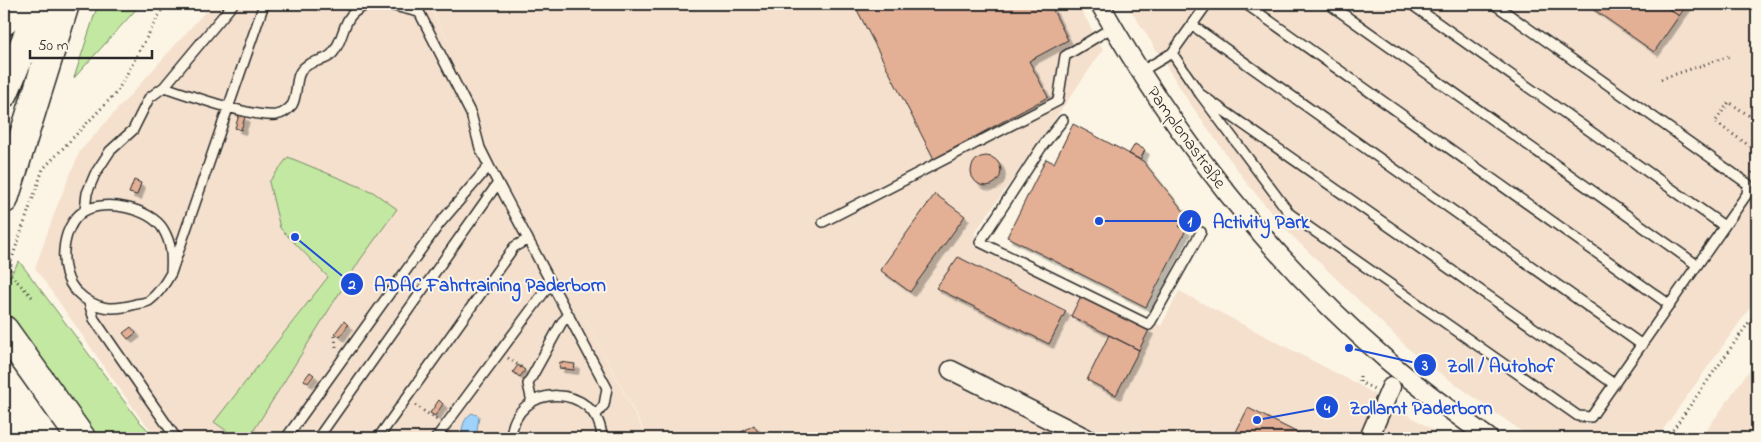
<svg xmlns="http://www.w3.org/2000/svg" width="1761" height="442" font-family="'Indie Flower',sans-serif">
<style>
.built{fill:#f4e0cd}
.green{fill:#c3e8a2;stroke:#778a66}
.water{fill:#9ed3fd;stroke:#7090a9}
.building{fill:#e3b096;stroke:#2b2b2b;filter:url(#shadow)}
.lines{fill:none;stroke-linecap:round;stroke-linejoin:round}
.lane-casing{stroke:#2b2b2b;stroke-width:12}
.street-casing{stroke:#2b2b2b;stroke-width:21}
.highway-casing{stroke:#2b2b2b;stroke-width:31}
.path{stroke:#2b2b2b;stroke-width:3;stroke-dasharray:1 4;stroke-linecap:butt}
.lane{stroke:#fcf5e5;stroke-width:9}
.street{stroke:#fcf5e5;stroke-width:18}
.highway{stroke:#fcf5e5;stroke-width:28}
.labels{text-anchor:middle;stroke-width:4;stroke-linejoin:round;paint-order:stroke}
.street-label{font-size:18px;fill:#2b2b2b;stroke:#fcf5e5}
.leader{fill:none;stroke:#1d4ed8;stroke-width:2}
.callout-dot{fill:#1d4ed8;stroke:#fcf5e5;stroke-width:2}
.mark-label{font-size:15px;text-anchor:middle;font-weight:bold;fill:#fff}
.callout-label{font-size:19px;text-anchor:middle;font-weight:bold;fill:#1d4ed8;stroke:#fcf5e5;stroke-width:4;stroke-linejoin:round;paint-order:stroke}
</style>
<defs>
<filter id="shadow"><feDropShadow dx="4.5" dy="4.5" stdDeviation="0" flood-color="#0004"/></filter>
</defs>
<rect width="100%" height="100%" fill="#fcf5e5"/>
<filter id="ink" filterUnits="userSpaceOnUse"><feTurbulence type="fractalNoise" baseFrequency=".02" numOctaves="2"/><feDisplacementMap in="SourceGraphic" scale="10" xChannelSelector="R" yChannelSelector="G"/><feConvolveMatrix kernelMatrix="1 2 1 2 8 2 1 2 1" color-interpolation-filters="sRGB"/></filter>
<g filter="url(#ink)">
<path class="built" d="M212,4H428L451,46L429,4H1078L1103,50L974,234L1161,326L1179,291L1359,385L1446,438H861L853,434L859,438H648L575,298L647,438H159L141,419L35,268L57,206L80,151Z
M1127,4H1757V298L1657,438H1531L1416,356L1284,228L1246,182L1189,102Z
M1757,359V438H1701Z"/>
<path class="green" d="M98,4H141L74,78Z
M288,157L373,192L397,209L360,260L249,438H237L214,422L328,277L280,228L269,182Z
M19,261L139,421L156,438H97L46,371L4,307V286Z"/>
<path class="water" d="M472,413L479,416L476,438H461C462,428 463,419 472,413Z"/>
<path class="building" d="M854,4H1050L1068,40L1029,61L1048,97L934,159Z
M1586,4H1662L1679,16L1654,52Z
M1662,4H1688L1679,16Z
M239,115L245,117L241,130L235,128Z
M1073,124L1143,161L1186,214L1179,227L1186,230L1146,307L1007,237L1046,159L1054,163Z
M1135,144L1145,150L1140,160L1129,154Z
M971 171a15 15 0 1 1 30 0a15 15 0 1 1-30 0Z
M134,180L141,183L137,195L129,193Z
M935,194L965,216L910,292L880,270Z
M958,257L1066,311L1049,344L936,288Z
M1081,296L1149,330L1139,350L1071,316Z
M344,321L348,325L340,337L335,333Z
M131,327L136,333L128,339L123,333Z
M1109,335L1139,350L1116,395L1087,380Z
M560,362L575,364L574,370L559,368Z
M518,365L525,370L520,377L513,372Z
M310,372L314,375L308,383L304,380Z
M439,400L443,404L435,416L430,413Z
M1248,408L1308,438H1249L1236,432Z
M754,425L761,438H731Z"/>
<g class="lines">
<defs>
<path id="lane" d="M386,4L418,12
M415,4L471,114L480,148L489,166
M1246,4L1670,305
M1329,4L1697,265
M1411,4L1724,226
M1192,25L1642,345
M1172,53L1200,94L1614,384
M1140,72L1172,53L1207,4
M164,87C189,95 253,118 276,115C282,114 288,110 292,105C299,94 293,74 306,66C315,59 328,62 335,50C348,28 341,14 370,4
M1200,94L1290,214L1578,416L1591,417L1747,194L1748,184L1494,4
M1063,120L1041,148L980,242L1149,325L1201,232
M85,210L87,193L95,174L110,151L133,130L149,98L164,87L233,4
M823,222L1058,101L1065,56L1113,27
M171,273C172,257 172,244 163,229C150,208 105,199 84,211C60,226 57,273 77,292C95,310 113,311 136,304C141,303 147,303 150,300C159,293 166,282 171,273L264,4
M89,303L94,319L176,438
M532,402L528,384L530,380L562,322L569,315
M286,438L440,223L489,166L607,388L604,405L595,416
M318,438L498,183
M378,438L514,247L528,239
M436,438L551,283
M511,438C514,381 599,382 602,438"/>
<path id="street" d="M1100,4C1175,137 1273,262 1389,362C1421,389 1455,414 1489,438
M951,370L1086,438
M1369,438L1391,387"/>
<path id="highway" d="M4,21L11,4
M4,93L41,4
M4,199L65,4
M4,330L81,438"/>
</defs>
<use href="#lane" class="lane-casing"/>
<use href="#street" class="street-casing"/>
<use href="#highway" class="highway-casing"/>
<path class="path" d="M1661,79L1730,56
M1757,121L1729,102L1715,122L1757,151
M1752,173L1757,166
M32,297L11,275V261L43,169L117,92L165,4
M335,336L336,347
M508,358L524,369
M1360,376V382L1374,389
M415,405L437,420
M1667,438L1757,311"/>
<use href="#lane" class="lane"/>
<use href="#street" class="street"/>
<use href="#highway" class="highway"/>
</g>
</g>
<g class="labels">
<g class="street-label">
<text transform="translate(1187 137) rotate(54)" y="6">Pamplonastraße</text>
</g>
</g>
<path class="leader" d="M1099 221L1190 221M295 237L352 284M1349 348L1425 365M1257 420L1327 407"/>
<g class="callout-dot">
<circle cx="1099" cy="221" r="5"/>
<circle cx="295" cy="237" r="5"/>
<circle cx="1349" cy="348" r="5"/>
<circle cx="1257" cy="420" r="5"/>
<circle cx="1190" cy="221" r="12"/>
<circle cx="352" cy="284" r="12"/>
<circle cx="1425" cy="365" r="12"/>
<circle cx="1327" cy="407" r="12"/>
</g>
<g class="mark-label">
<text x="1190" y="226">1</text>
<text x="352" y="289">2</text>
<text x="1425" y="370">3</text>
<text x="1327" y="413">4</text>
</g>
<g class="callout-label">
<text x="1261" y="228">Activity Park</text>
<text x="490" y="291">ADAC Fahrtraining Paderborn</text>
<text x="1501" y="372">Zoll / Autohof</text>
<text x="1421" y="414">Zollamt Paderborn</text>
</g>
<rect width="1761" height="442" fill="none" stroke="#fcf5e5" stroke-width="20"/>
<rect x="10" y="10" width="1741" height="422" fill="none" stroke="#2b2b2b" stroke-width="2" filter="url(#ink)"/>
<path d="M30 50v8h122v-8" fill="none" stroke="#2b2b2b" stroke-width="2.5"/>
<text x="38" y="50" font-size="15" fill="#2b2b2b" stroke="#fcf5e5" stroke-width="4" paint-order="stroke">50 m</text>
</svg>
